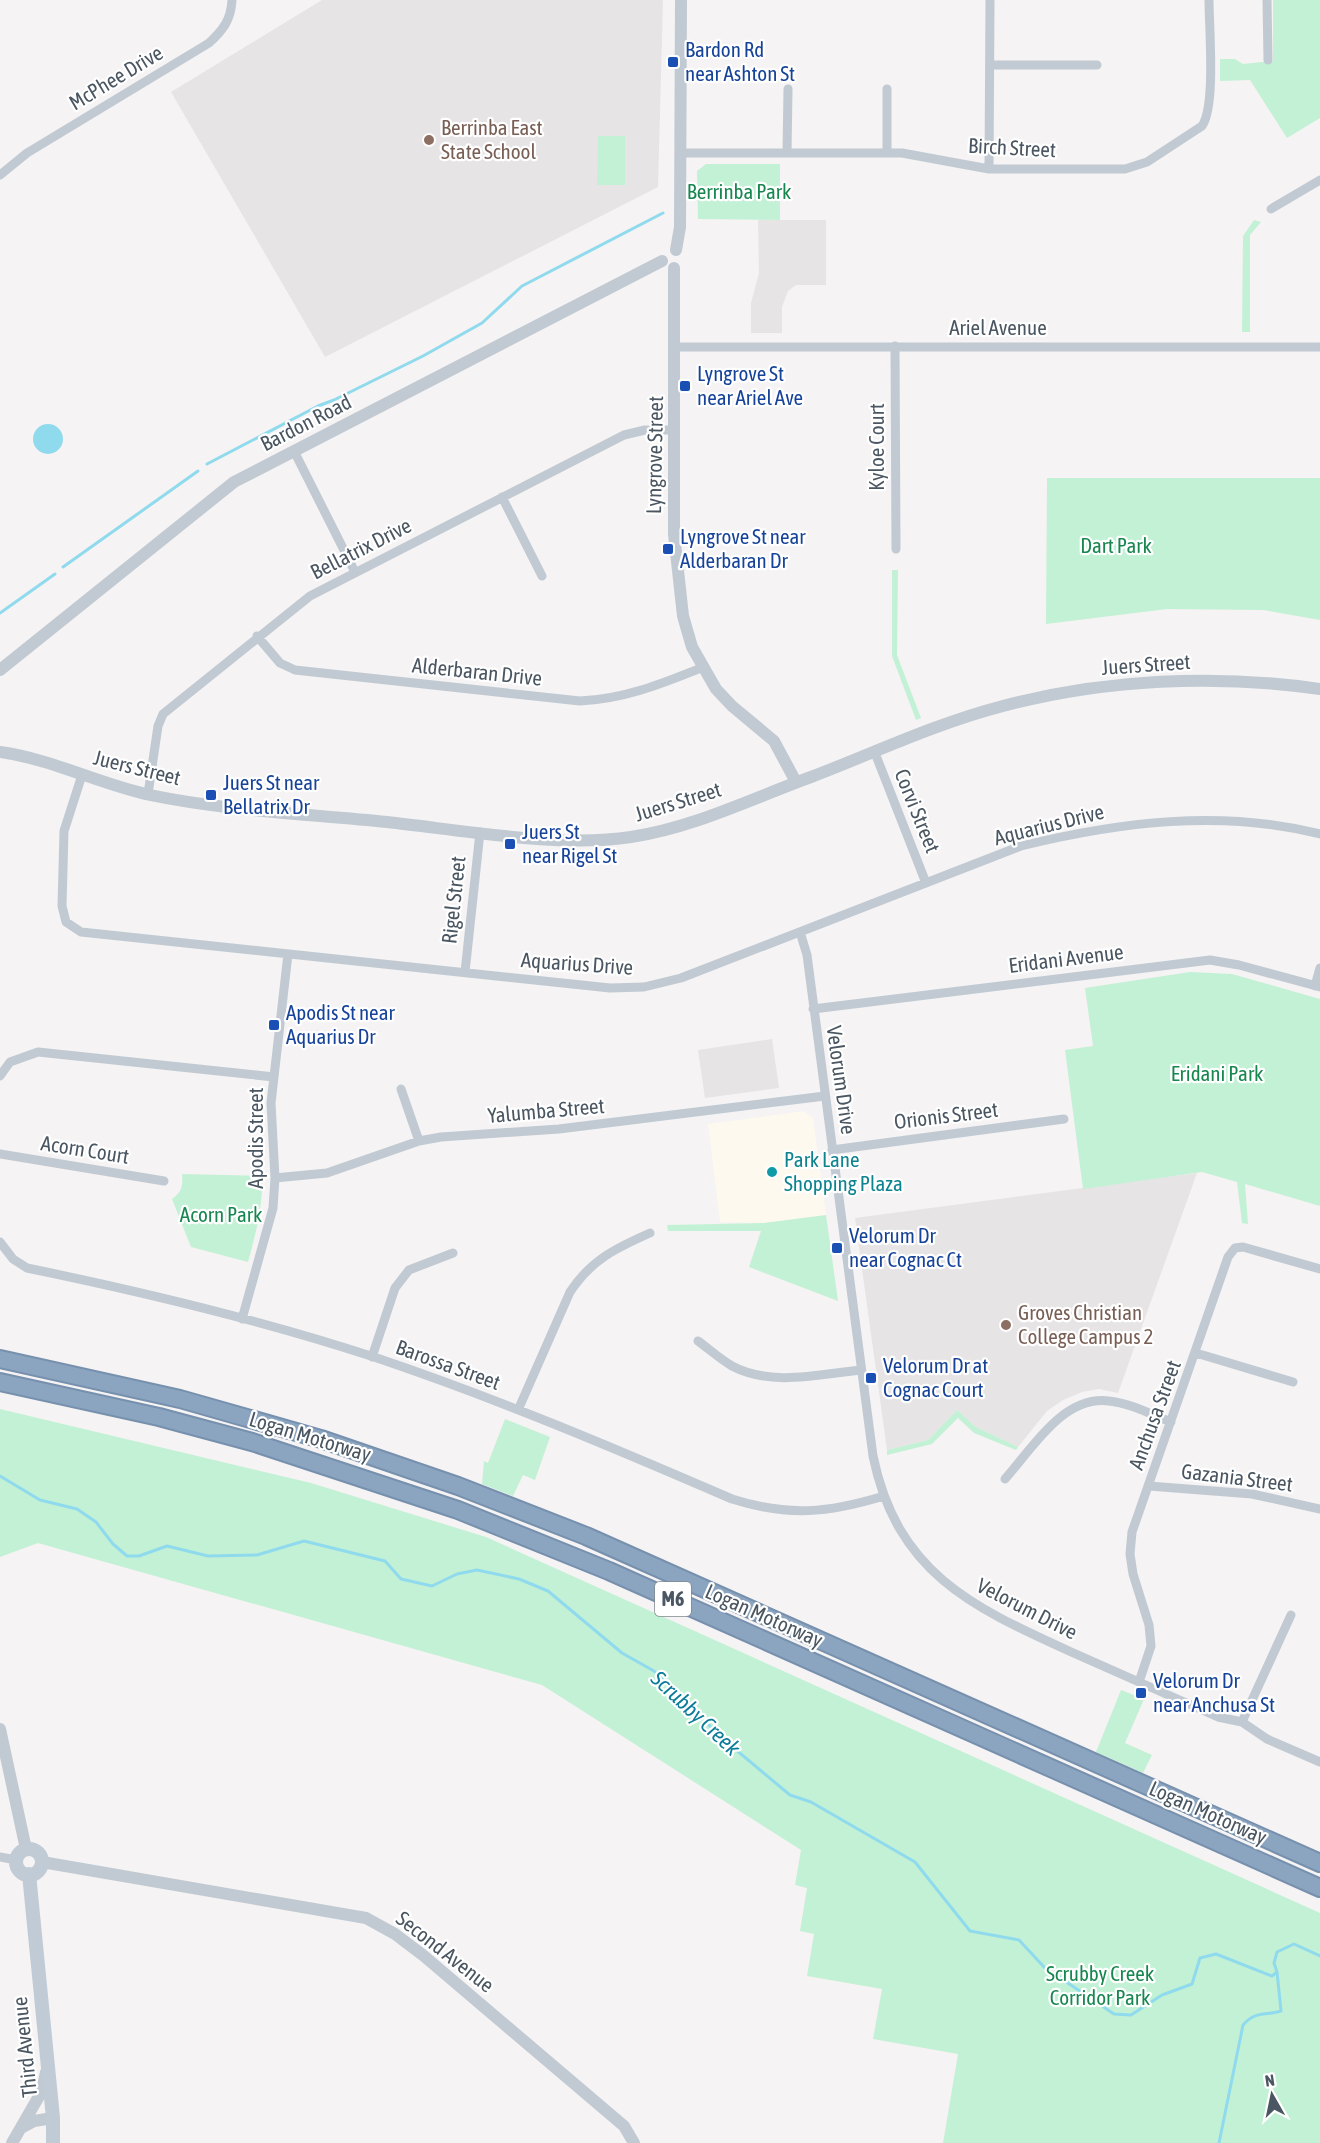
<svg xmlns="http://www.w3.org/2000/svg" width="1320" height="2143" font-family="'Asap Condensed',sans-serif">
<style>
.commercial{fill:#fdf9ef}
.education{fill:#e6e4e5}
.green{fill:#c3f1d5}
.water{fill:#90daee}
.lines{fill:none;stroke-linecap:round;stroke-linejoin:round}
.stream{stroke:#90daee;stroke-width:3}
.motorway-casing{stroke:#7690ad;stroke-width:20}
.minor{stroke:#c1cad2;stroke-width:9}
.tertiary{stroke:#c1cad2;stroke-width:12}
.secondary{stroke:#c1cbd6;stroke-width:14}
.motorway{stroke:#8ba5c1;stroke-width:16}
.transit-dot{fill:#1a4fb4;stroke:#fff;stroke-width:2}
.education-dot{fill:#8d6e63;stroke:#fff;stroke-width:2}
.culture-dot{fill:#0f9aa8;stroke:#fff;stroke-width:2}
.labels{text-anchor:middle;stroke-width:4.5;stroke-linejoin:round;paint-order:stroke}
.shield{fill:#fff;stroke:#808990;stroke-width:1.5}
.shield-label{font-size:20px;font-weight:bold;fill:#4a5661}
.transit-label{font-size:21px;fill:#164399;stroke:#fff;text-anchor:start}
.street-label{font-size:21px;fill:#4a5661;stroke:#fff}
.education-label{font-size:21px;fill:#785e54;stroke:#fff;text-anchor:start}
.park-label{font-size:21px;fill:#17864f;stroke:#fff}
.culture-label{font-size:21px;fill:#0d838f;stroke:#fff;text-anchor:start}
.water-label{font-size:22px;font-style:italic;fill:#0c7c9b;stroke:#fff}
</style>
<rect width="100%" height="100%" fill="#f5f3f3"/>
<path class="commercial" d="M804,1111L813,1118L826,1215L764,1223L720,1222L708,1124Z"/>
<path class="education" d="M322,0H663L658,187L325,357L171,92Z
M758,220H826V285H796L788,291L782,307V333H751V303L759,273Z
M772,1039L779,1088L705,1098L698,1050Z
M1197,1173L1118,1393L1099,1389L1082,1392L1063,1400L1047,1411L1018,1447L976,1427L957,1410L928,1440L887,1450L855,1218Z"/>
<path class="green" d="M1273,0H1320V118L1287,138L1250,80L1220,81V59H1235L1243,64L1273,61Z
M598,136H625V185H597Z
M706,164H780V220L698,219L697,171Z
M1254,220L1261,222L1250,235V332H1242L1243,236Z
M1047,478H1320V620L1263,610L1167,609L1046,624Z
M892,570H898L897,655L921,718L916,720L892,656Z
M1190,972L1232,974L1320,999V1206L1245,1184L1248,1224L1242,1223L1237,1182L1202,1172L1083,1189L1065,1050L1093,1046L1085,988Z
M182,1174L262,1176C263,1206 256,1233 248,1262L191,1247L172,1199C182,1192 183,1186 182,1174Z
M826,1215L838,1301L749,1267L761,1231H668L667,1225L764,1223Z
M0,1409L311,1483L486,1537L1320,1913V2143H943L958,2054L873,2039L882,1989L807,1976L814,1934L800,1931L807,1888L795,1885L801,1850L542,1685L38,1543L0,1557Z
M957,1410L976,1427L1018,1447L1016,1450L974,1433L958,1418L932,1444L887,1455V1450L928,1440Z
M505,1419L550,1437L535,1480L523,1475L513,1496L482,1484L484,1461L488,1463Z
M1121,1690L1144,1699L1125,1743L1152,1755L1143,1773L1096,1752Z"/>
<path class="water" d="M33 439a15 15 0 1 1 30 0a15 15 0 1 1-30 0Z"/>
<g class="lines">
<path class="stream" d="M207,464L318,406L334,400L423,356L482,323L522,286L663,213
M63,567L198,471
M0,613L55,574
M0,1476L40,1500L77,1509L96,1522L113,1544L127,1556H139L167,1546L208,1556L257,1555L304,1541L385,1561L401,1579L432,1586L457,1574L477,1570L519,1579L548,1591L622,1653L654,1671L723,1739L790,1795L811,1802L915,1862L970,1931L1019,1940L1044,1967L1114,2014L1131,2015L1162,1995L1192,1984L1200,1958L1216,1954L1272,1976L1277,1972L1274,1963L1277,1952L1294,1944L1320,1956
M1219,2143L1243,2025C1256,2010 1266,2016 1281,2011L1277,1972"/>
<defs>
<path id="motorway" d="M0,1359L180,1399L321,1439L458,1486L586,1536L1320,1863
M0,1382L159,1417L252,1442L458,1510L609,1571L1320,1888"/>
</defs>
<use href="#motorway" class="motorway-casing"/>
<path class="minor" d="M1267,0L1268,60
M991,65H1097
M887,89V153
M680,153H902L989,169H1125L1147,162L1202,126C1216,106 1209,28 1209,0
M787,153L788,89
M989,169L990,0
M0,175L27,153L209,43C223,30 231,20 232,0
M1271,209L1320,180
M895,346L896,549
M676,347H1320
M294,451L355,572
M502,497L542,576
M257,636L280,663L295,670L580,701C624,699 661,684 701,668
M875,753L926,883
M82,775L64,831L62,906L66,922L81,932L610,988L644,987L681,978L1021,846C1119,822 1221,809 1320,834
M148,794L158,726L163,714L310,596L624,435L645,430H675
M800,932L807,955L873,1456C897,1572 970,1606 1069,1651C1118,1673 1169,1695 1218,1717L1242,1722L1267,1739L1320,1762
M465,972L480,832
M1315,986L1320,968
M813,1009L1210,960L1239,965L1320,987
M0,1076L10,1062L38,1052L274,1077
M401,1089L419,1141
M832,1150L1064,1119
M0,1154L164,1181
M275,1178L327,1173L419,1141L441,1137L559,1129L825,1096
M0,1242L13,1259L27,1268C144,1292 261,1320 374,1357C496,1398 614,1448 732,1499C789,1517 828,1513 884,1496
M242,1319L273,1208L275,1178L271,1103L288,954
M698,1341C709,1349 720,1359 732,1366C772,1387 820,1374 861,1370
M1196,1353L1293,1382
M372,1357L395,1288L409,1270L453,1253
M518,1410L570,1292C591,1260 616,1248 650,1233
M1005,1479C1032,1449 1063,1395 1109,1401C1130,1403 1152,1415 1171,1422
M1149,1486L1252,1494L1320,1509
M1139,1682L1151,1646L1149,1625L1133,1574L1130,1554L1132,1532L1228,1257L1235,1248L1243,1247L1320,1269
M1242,1722L1291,1615
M0,1857L16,1860"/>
<path class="tertiary" d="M676,250L680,227L681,0
M674,268V534L683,616L692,647L716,689L732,706L774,741L796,782
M0,670L234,482L662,261
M0,752C52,759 99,784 150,795C227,811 309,814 387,822C461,830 558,848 631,837C693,828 753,798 811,777C874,753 937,723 1003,706C1105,679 1215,674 1320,689
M0,1729L26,1849
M42,1862L366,1918L395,1934L424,1956L624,2126L634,2143
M21,2128L34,2121L53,2118
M12,2143L42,2091L46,2072"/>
<path class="secondary" d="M16 1862a13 13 0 1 1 26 0a13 13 0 1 1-26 0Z
M29,1874L53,2118V2143"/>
<use href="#motorway" class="motorway"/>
</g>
<g class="transit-dot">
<rect x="667" y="56" width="12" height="12" rx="3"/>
<rect x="679" y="380" width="12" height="12" rx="3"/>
<rect x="662" y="543" width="12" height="12" rx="3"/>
<rect x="205" y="789" width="12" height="12" rx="3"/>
<rect x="504" y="838" width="12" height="12" rx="3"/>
<rect x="268" y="1019" width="12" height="12" rx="3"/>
<rect x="831" y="1242" width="12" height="12" rx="3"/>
<rect x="865" y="1372" width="12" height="12" rx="3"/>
<rect x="1135" y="1687" width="12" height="12" rx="3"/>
</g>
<g class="education-dot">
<circle cx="429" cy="140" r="6"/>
<circle cx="1006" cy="1325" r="6"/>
</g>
<circle class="culture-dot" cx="772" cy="1172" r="6"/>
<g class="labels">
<rect class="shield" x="655" y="1582" width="36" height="34" rx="4.5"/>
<g class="shield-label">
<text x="673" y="1606">M6</text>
</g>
<g class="transit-label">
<text x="685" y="57">Bardon Rd<tspan x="685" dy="24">near Ashton St</tspan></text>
<text x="697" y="381">Lyngrove St<tspan x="697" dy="24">near Ariel Ave</tspan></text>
<text x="680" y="544">Lyngrove St near<tspan x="680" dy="24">Alderbaran Dr</tspan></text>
<text x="223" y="790">Juers St near<tspan x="223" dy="24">Bellatrix Dr</tspan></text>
<text x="522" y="839">Juers St<tspan x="522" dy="24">near Rigel St</tspan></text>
<text x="286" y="1020">Apodis St near<tspan x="286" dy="24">Aquarius Dr</tspan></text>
<text x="849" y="1243">Velorum Dr<tspan x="849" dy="24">near Cognac Ct</tspan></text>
<text x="883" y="1373">Velorum Dr at<tspan x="883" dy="24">Cognac Court</tspan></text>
<text x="1153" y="1688">Velorum Dr<tspan x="1153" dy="24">near Anchusa St</tspan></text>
</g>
<g class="street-label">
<text transform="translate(116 78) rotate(-31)" y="7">McPhee Drive</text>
<text transform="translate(1012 148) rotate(3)" y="7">Birch Street</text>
<text x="998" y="335">Ariel Avenue</text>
<text transform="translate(306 423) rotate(-27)" y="7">Bardon Road</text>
<text transform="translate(877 447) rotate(-90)" y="7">Kyloe Court</text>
<text transform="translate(655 455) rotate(-89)" y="7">Lyngrove Street</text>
<text transform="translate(361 549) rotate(-27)" y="7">Bellatrix Drive</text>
<text transform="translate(1146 665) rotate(-4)" y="7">Juers Street</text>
<text transform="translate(477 672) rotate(6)" y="7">Alderbaran Drive</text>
<text transform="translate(137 768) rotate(14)" y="7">Juers Street</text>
<text transform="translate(678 802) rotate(-17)" y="7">Juers Street</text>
<text transform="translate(917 811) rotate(68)" y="7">Corvi Street</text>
<text transform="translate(1049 825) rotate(-14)" y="7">Aquarius Drive</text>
<text transform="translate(454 900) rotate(-84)" y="7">Rigel Street</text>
<text transform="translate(1066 959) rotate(-7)" y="7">Eridani Avenue</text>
<text transform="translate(577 964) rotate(4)" y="7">Aquarius Drive</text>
<text transform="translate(841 1080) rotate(82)" y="7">Velorum Drive</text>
<text transform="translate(546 1111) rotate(-5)" y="7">Yalumba Street</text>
<text transform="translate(946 1116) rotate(-7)" y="7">Orionis Street</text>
<text transform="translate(256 1138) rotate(-90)" y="7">Apodis Street</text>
<text transform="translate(85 1150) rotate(9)" y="7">Acorn Court</text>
<text transform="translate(448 1365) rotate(20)" y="7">Barossa Street</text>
<text transform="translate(1155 1415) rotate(-70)" y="7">Anchusa Street</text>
<text transform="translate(310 1437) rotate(17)" y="7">Logan Motorway</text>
<text transform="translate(1237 1478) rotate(7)" y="7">Gazania Street</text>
<text transform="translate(1027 1609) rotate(27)" y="7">Velorum Drive</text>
<text transform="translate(764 1616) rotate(24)" y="7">Logan Motorway</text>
<text transform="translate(1208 1813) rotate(24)" y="7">Logan Motorway</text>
<text transform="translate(445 1952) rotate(38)" y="7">Second Avenue</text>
<text transform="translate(25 2047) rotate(-96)" y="7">Third Avenue</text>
</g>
<g class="education-label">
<text x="441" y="135">Berrinba East<tspan x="441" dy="24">State School</tspan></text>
<text x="1018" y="1320">Groves Christian<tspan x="1018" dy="24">College Campus 2</tspan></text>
</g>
<g class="park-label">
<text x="739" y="199">Berrinba Park</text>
<text x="1116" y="553">Dart Park</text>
<text x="1217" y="1081">Eridani Park</text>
<text x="221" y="1222">Acorn Park</text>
<text x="1100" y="1981">Scrubby Creek<tspan x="1100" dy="24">Corridor Park</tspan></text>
</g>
<g class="culture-label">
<text x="784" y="1167">Park Lane<tspan x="784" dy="24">Shopping Plaza</tspan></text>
</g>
<g class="water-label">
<text transform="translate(696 1713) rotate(43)" y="8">Scrubby Creek</text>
</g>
</g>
<g transform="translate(1272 2095) rotate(351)" stroke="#ffffff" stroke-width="4.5" paint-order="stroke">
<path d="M0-4.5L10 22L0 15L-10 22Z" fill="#4a5661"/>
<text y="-9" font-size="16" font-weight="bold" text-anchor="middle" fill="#4a5661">N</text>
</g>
</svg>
